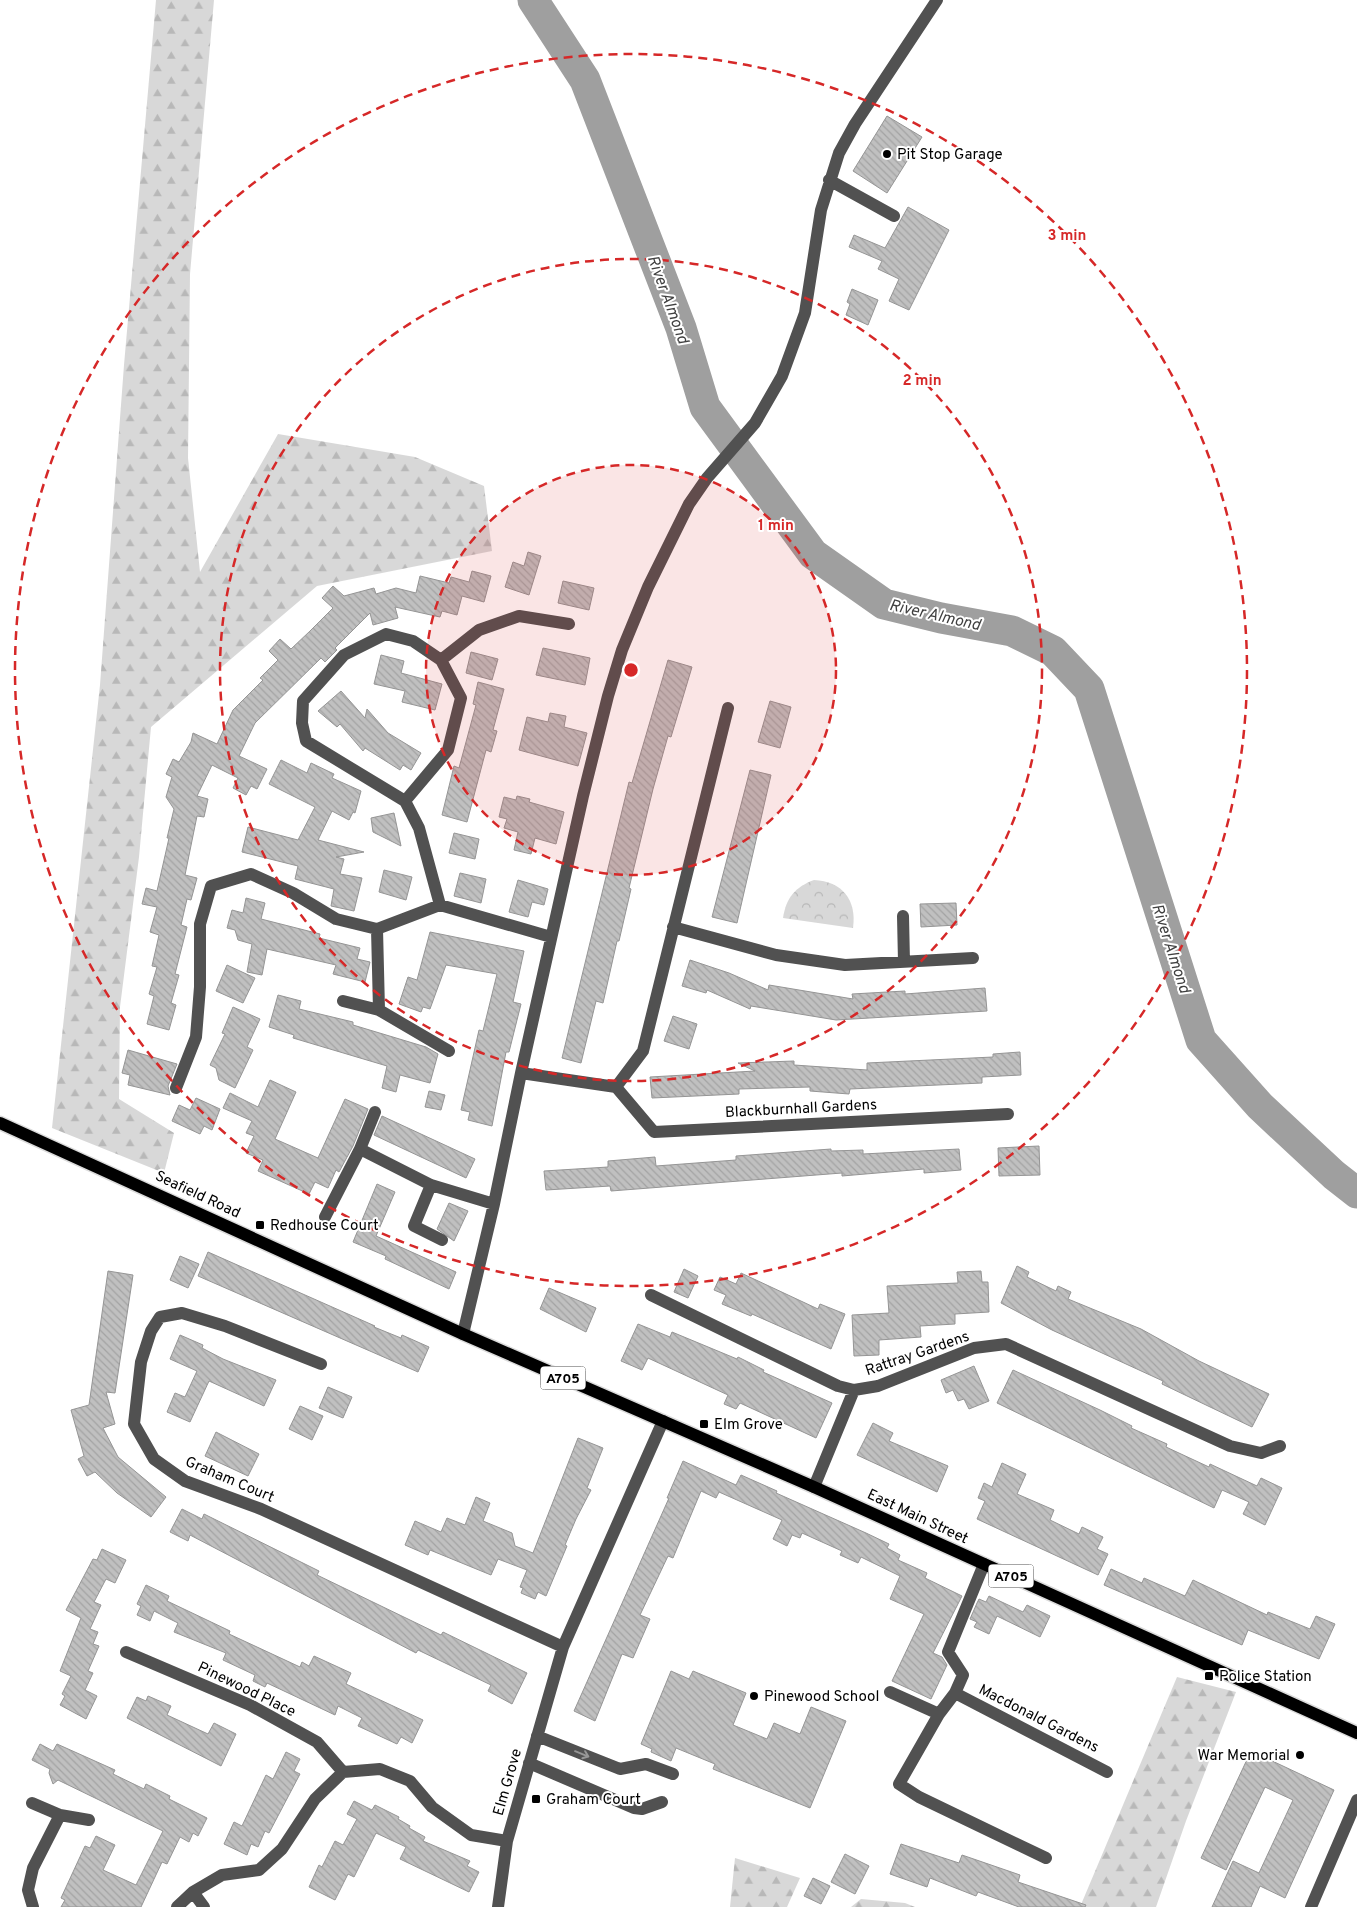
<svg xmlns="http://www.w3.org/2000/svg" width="1357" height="1907" font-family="Overpass,sans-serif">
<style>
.forest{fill:url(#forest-firs)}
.park{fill:url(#park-crowns)}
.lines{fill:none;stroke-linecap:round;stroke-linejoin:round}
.river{stroke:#9f9f9f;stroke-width:31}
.building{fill:url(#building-back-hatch);stroke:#959595}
.major-casing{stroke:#dbdbdb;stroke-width:15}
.minor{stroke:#515151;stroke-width:12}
.major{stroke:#000;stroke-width:12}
.oneway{stroke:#979797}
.ring{fill:none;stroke:#d62828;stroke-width:2.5;stroke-dasharray:9 6}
.poi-dot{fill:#000;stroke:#fff;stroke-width:2}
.labels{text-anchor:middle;stroke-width:4;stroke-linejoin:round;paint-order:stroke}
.shield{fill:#fff;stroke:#4c4c4c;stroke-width:1}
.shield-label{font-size:14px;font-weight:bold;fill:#000}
.poi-label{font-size:15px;fill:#000;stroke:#fff;text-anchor:start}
.street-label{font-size:15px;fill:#000;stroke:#fff}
.water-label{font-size:16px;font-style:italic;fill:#404040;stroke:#fff}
.centre{fill:#d62828;stroke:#fff;stroke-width:2.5}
.ring-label{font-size:15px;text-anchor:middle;font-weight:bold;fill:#d62828;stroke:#fff;stroke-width:4;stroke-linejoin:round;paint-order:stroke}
</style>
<defs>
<pattern id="forest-firs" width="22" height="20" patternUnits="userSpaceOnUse" patternTransform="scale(1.25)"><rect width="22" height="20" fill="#d8d8d8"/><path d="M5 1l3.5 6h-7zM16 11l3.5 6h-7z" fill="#b8b8b8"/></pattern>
<pattern id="park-crowns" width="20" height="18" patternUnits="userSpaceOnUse" patternTransform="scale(1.25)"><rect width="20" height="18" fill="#d8d8d8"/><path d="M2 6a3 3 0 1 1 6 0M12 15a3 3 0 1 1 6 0" fill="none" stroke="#b8b8b8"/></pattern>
<pattern id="building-back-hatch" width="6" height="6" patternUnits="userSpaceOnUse" patternTransform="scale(1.25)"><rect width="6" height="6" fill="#c0c0c0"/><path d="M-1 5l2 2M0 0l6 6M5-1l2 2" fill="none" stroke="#a3a3a3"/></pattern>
</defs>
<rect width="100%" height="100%" fill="#fff"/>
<path class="forest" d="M156,0H214L190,274L188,458L200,572L278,434L415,457L484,486L492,551L317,586L151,727L139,857L120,1007L119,1099L174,1133L164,1173L52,1128L100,685L124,365Z
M1177,1677L1236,1692L1186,1821L1156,1907H1080Z
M735,1858L800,1878L787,1907H730Z
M861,1899L905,1903L915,1907H851Z"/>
<path class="park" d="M814,880C842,881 857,900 853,928L783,918C786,898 795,887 814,880Z"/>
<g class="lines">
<path class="river" d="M533,0L585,80L681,328L705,407L813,554L884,604L941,618L1012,631L1053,651L1089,689L1201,1040L1260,1106L1334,1175L1357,1193"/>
</g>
<path class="building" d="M887,116L922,137L887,193L853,171Z
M908,207L949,230L909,310L889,301L899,279L878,269L882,261L849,247L854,235L885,248Z
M852,289L878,300L868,325L846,315L850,304L847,302Z
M528,552L541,556L529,595L505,587L513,562L524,566Z
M472,571L491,576L484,602L462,596L457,615L442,611L440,617L395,607L398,618L373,625L370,613L335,648L337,650L325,662L321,658L255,723L239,756L267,769L257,789L251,786L246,795L233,788L238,778L212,765L197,796L208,799L204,817L197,816L185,875L197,878L191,900L187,899L181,925L187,927L175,974L179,975L171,1003L176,1005L169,1030L147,1024L154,996L149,994L157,967L152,966L159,935L150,932L157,907L142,904L146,888L157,891L169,838H167L174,809L166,797L172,777L166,774L173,759L179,762L191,742L193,733L217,744L233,710L263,680L260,678L278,660L269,651L280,639L291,649L310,631L333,608L322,598L333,586L344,596L374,588L376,594L396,588L416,593L420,576L449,583L451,577L469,582Z
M563,581L594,588L589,610L558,603Z
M543,648L590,658L585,685L536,675Z
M471,652L498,659L492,680L466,673Z
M381,655L404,661L401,673L442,684L435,710L402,702L405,691L374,684Z
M668,660L692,667L671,737L668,736L653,789L629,888L631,889L619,941H617L603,1003L596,1001L581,1063L562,1058L629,782L632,783Z
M478,682L504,689L493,730L497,731L491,752L486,750L467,822L442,815L454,766L459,768L476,705L473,704Z
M341,691L365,718L367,709L388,733L421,753L411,770L403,765L400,770L365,748L363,751L340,724L337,727L318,711Z
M770,701L791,707L780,748L758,742Z
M550,713L566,716L564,727L587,733L578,766L519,750L527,717L548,722Z
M281,760L307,773L311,763L334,774L332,778L361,791L355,813L353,812L349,820L332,811L318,840L364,852L336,857L344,859L340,874L362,878L354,911L331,906L334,889L295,879L298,866L242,852L248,827L298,840L315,807L269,784Z
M750,770L771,775L737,923L712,917Z
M517,796L530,799L529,802L564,812L556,844L535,838L531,854L514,850L518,832L504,828L507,819L499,817L504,797L516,800Z
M394,813L401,846L373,832L371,818Z
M454,833L479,839L475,859L449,853Z
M384,870L412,877L406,900L379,892Z
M460,873L486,879L481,903L454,896Z
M518,880L548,889L544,905L532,902L528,917L509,912Z
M246,898L265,903L261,919L320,934L319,938L360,948L357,959L370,962L365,982L333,974L336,965L267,949L262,975L247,972L252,944L238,940L235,930L227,928L232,910L243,913Z
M956,903L957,925L921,927L920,904Z
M430,932L524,951L513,1002L521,1004L509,1052H506L492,1126L468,1120L470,1112L461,1110L479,1030L483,1031L497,974L446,965L430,1009L423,1007L421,1012L399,1004L408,977L417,980Z
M690,960L729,973L768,990L769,985L853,999L852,994L905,991V994L985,988L987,1011L836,1020L751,1006L750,1009L707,990L706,993L682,986Z
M227,965L255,978L243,1003L216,991Z
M278,995L301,1001L299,1009L353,1022V1025L426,1047L438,1054L430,1083L400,1075L396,1092L382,1088L387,1066L293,1038L294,1035L269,1027Z
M233,1007L260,1019L247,1047L253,1050L235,1088L219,1080L216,1068L210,1065L225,1034L222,1033Z
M673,1016L697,1024L689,1049L664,1041Z
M128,1050L177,1064L168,1086L170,1095L128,1085L130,1075L122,1073Z
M1020,1052L1021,1075L982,1077V1083L850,1089L849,1094L810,1091V1087L739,1089V1094L652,1098L650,1077L755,1071L738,1063L794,1061V1065L867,1070V1063L993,1057V1054Z
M270,1080L296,1092L275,1139L318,1158L345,1099L368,1109L353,1146L339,1172L336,1170L328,1188L315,1182L309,1194L258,1171L263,1160L246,1153L254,1136L246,1133L252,1121L223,1108L230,1093L258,1107Z
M429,1091L445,1095L441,1110L425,1107Z
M196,1098L220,1109L212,1130L204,1126L200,1134L172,1121L179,1105L190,1110Z
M382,1116L475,1159L466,1178L374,1135Z
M1039,1146L1040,1175L999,1176L998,1148Z
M831,1149V1151L863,1150V1154L959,1149L961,1170L924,1173V1169L842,1176V1173L611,1191L610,1186L546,1190L544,1171L608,1167V1161L655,1157L656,1166L736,1160V1156Z
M377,1184L395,1192L376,1236L456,1272L449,1289L385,1259L386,1256L353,1242Z
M449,1203L468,1211L454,1241L437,1229Z
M208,1252L375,1326L374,1327L401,1338L402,1335L429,1347L418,1372L198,1276Z
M180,1256L199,1264L188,1288L170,1280Z
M1017,1266L1029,1272L1027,1277L1056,1291L1058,1286L1071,1292L1068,1299L1141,1329L1199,1361L1269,1394L1252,1427L1162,1384L1163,1381L1052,1330L1001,1303Z
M684,1269L698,1276L688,1298L674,1292Z
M108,1271L133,1275L115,1393L106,1392L115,1424L103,1428L118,1457L166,1497L151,1517L117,1493L95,1472L87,1476L78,1459L84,1456L71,1410L89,1405Z
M981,1271L982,1282H988L989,1312L955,1314V1324L920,1326L921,1337L879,1340V1355L854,1356L852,1315L889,1313L887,1286L958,1283L957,1272Z
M741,1273L818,1309L820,1304L845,1314L831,1349L752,1314L751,1316L722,1304L726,1295L714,1290L720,1277L736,1284Z
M549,1288L596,1308L586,1332L540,1309Z
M638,1324L670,1337L672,1332L737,1359L738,1357L764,1370L763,1372L832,1403L816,1438L740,1403L736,1409L724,1404L728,1395L648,1358L642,1370L621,1361Z
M180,1335L203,1345L202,1348L223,1359L276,1380L264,1406L209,1381L190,1422L167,1412L175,1393L185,1397L197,1371L170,1359Z
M974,1366L989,1401L969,1409L964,1399L958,1401L953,1390L946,1393L941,1380Z
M1013,1370L1100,1410L1132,1426L1131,1428L1167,1444L1166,1447L1209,1467L1210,1464L1257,1486L1261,1478L1282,1488L1265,1525L1243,1514L1249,1502L1222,1490L1214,1508L997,1403Z
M328,1387L352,1397L343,1418L319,1408Z
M300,1406L323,1416L312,1440L289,1429Z
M873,1423L893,1433L889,1441L948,1466L937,1492L857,1455Z
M216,1432L259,1454L248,1476L205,1456Z
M578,1438L603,1448L587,1488L591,1490L576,1519L565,1545L567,1546L546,1596L538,1592L535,1599L521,1593L523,1588L520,1587L527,1570L498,1559L491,1575L430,1550L428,1555L405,1545L415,1521L441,1532L447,1518L465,1525L476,1497L490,1503L483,1521L512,1533L515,1546L533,1553Z
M683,1461L736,1485L741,1475L777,1491L776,1493L866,1533L889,1544L887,1548L900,1555L898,1560L927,1573L925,1578L962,1596L933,1653L942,1657L947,1665L931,1699L892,1681L924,1614L890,1599L900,1576L861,1557L858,1563L840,1555L842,1551L802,1533L800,1538L792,1535L787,1546L773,1539L782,1520L719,1492L716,1498L701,1491L673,1558L668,1556L640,1615L650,1619L633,1658L622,1654L595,1721L574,1711L669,1498H667Z
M1002,1463L1026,1474L1017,1494L1054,1510L1050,1520L1079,1534L1082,1527L1103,1537L1097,1549L1108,1554L1098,1575L977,1519L985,1501L978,1498L984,1483L992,1487Z
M182,1509L202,1519L204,1514L319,1571L317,1575L441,1635L443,1632L527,1673L512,1704L488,1691L491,1685L418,1650L416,1653L190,1535L188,1541L170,1532Z
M102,1549L126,1560L115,1583L106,1579L94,1602L101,1605L90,1629L98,1632L93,1644L99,1646L88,1671L93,1673L85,1690L97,1696L86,1719L60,1705L65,1696L62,1694L71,1676L60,1671L81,1618L66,1610L93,1559L97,1560Z
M1111,1569L1142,1583L1144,1578L1185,1596L1193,1580L1267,1615L1268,1612L1310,1629L1316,1616L1335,1624L1319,1659L1248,1630L1242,1645L1104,1585Z
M146,1585L169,1596L167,1601L230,1631L229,1634L300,1667L302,1662L309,1666L314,1656L351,1673L346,1684L423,1720L412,1743L401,1737L397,1744L358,1726L362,1718L338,1706L335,1715L267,1683L265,1687L253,1681L255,1675L223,1660L226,1653L174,1632L178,1623L154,1611L150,1621L137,1615L141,1606L137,1604Z
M989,1596L1023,1612L1027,1605L1050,1616L1040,1637L997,1616L989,1634L974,1627L977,1622L970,1619L977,1603L979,1599L986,1602Z
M671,1671L689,1679L693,1671L746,1693L733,1725L767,1739L774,1723L800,1734L811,1707L846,1721L810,1808L713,1769L715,1764L676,1748L671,1761L651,1752L652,1749L641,1744Z
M148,1696L171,1706L167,1715L208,1734L214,1723L236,1734L221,1766L127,1718L137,1697L146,1701Z
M40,1744L53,1751L57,1744L115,1770L113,1774L144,1789L146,1784L170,1796L169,1799L207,1818L198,1836L193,1833L189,1842L180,1837L167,1864L162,1862L141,1907H61L65,1900L61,1898L85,1846L90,1848L96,1836L115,1845L103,1870L136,1885L163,1831L58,1780L53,1784L49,1773L50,1769L32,1760Z
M1251,1751L1334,1790L1285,1898L1260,1886L1251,1907H1212L1233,1861L1259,1873L1293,1800L1265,1787L1226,1870L1201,1858Z
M286,1752L300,1759L294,1771L300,1774L269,1833L265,1831L258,1847L251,1844L247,1855L224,1844L234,1822L242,1826L266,1775L273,1779Z
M354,1801L372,1810L375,1805L399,1817L398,1819L410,1826L409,1828L425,1837L423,1841L470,1861L467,1866L479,1872L469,1892L400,1859L406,1847L376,1833L354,1877L348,1874L335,1900L309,1887L319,1865L322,1867L335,1841L343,1845L357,1819L347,1814Z
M901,1844L959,1863L962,1855L994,1866L1020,1875L1018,1882L1086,1905L1085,1907H1019L978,1892L976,1896L930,1878L927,1887L890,1874Z
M845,1854L869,1866L855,1894L831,1882Z
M813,1878L830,1886L821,1904L804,1896Z"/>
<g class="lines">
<defs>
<path id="major" d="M0,1123L463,1334L814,1487L1357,1733"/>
</defs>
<use href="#major" class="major-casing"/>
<path class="minor" d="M829,180L894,216
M441,660L479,630L519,616L569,624
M405,801L448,750L461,698L441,660L413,641L386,634L344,655L303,701L302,723L306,741L405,801L419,828L440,905
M903,916L904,962
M673,927L776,955L845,965L973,958
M377,929L379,1010
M343,1001L379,1010L449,1051
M521,1073L616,1087L654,1132L1008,1114
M616,1087L643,1051L728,708
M176,1088L196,1037L200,987V924L211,886L251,874L293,893L336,919L377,929L440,905L551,937
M360,1149L431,1185L494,1204
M431,1185L414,1226L442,1240
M325,1217L360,1149L375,1112
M651,1295L838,1386L854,1390L878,1386L974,1348L1006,1344L1230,1446L1261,1453L1280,1446
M463,1334L494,1204L521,1073L583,796L608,696L622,650L648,587L689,504L707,478L755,423L782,376L805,313L821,210L839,153L855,124L937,0
M321,1364L225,1326L182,1313L160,1317L151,1331L141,1362L134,1424L154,1459L185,1481L261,1509L563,1647
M814,1487L854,1390
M126,1652L250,1705L317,1742L343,1772
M890,1692L939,1714L955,1693L963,1675L948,1652L984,1564
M955,1693L1107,1772
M939,1714L899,1784L919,1797L1046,1858
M537,1736L620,1769L646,1764L673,1774
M529,1763L634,1808L642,1809L662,1802
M32,1803L60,1815
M193,1892L204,1907
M33,1907L28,1890L33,1868L60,1815L89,1820
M177,1907L193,1892L222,1875L259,1870L282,1849L315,1799L343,1772L380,1769L410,1781L432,1807L471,1835L507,1841
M498,1907L507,1841L563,1647L663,1421
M1311,1907L1357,1800"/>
<use href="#major" class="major"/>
</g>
<defs><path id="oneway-shaft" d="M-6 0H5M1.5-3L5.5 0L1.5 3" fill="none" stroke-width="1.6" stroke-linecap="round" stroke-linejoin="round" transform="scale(1.25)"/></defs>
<use class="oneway" href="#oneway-shaft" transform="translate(582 1754) rotate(22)"/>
<circle cx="631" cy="670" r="205" fill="#d62828" fill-opacity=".12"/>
<g class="ring">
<circle cx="631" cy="670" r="205"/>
<circle cx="631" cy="670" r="411"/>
<circle cx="631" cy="670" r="616"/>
</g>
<g class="poi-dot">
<circle cx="887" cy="154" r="5"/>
<rect x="255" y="1220" width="10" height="10" rx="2.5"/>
<rect x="699" y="1419" width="10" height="10" rx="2.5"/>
<rect x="1204" y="1671" width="10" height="10" rx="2.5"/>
<circle cx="754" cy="1696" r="5"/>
<circle cx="1300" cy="1755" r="5"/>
<rect x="531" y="1794" width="10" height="10" rx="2.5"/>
</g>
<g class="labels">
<g class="shield">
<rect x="540.5" y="1366.5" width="45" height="23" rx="4"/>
<rect x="988.5" y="1564.5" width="45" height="23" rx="4"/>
</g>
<g class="shield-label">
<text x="563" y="1383">A705</text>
<text x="1011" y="1581">A705</text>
</g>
<g class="poi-label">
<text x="897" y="159">Pit Stop Garage</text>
<text x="270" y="1230">Redhouse Court</text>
<text x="714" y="1429">Elm Grove</text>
<text x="1219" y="1681">Police Station</text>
<text x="764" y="1701">Pinewood School</text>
<text x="1290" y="1760" text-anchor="end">War Memorial</text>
<text x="546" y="1804">Graham Court</text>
</g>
<g class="street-label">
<text transform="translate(801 1108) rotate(-3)" y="5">Blackburnhall Gardens</text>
<text transform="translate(198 1194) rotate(25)" y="5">Seafield Road</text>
<text transform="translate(917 1353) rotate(-19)" y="5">Rattray Gardens</text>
<text transform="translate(230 1479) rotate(23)" y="5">Graham Court</text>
<text transform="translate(918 1516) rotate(25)" y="5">East Main Street</text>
<text transform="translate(247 1689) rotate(26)" y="5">Pinewood Place</text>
<text transform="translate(1039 1718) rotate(27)" y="5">Macdonald Gardens</text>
<text transform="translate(507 1782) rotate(-74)" y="5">Elm Grove</text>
</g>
<g class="water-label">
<text transform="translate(669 299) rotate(70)" y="6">River Almond</text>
<text transform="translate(935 614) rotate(13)" y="6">River Almond</text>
<text transform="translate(1172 948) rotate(72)" y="6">River Almond</text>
</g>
</g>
<circle cx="631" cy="670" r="8" class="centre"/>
<g class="ring-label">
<text x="1067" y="240">3 min</text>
<text x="922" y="385">2 min</text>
<text x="776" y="530">1 min</text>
</g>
</svg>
